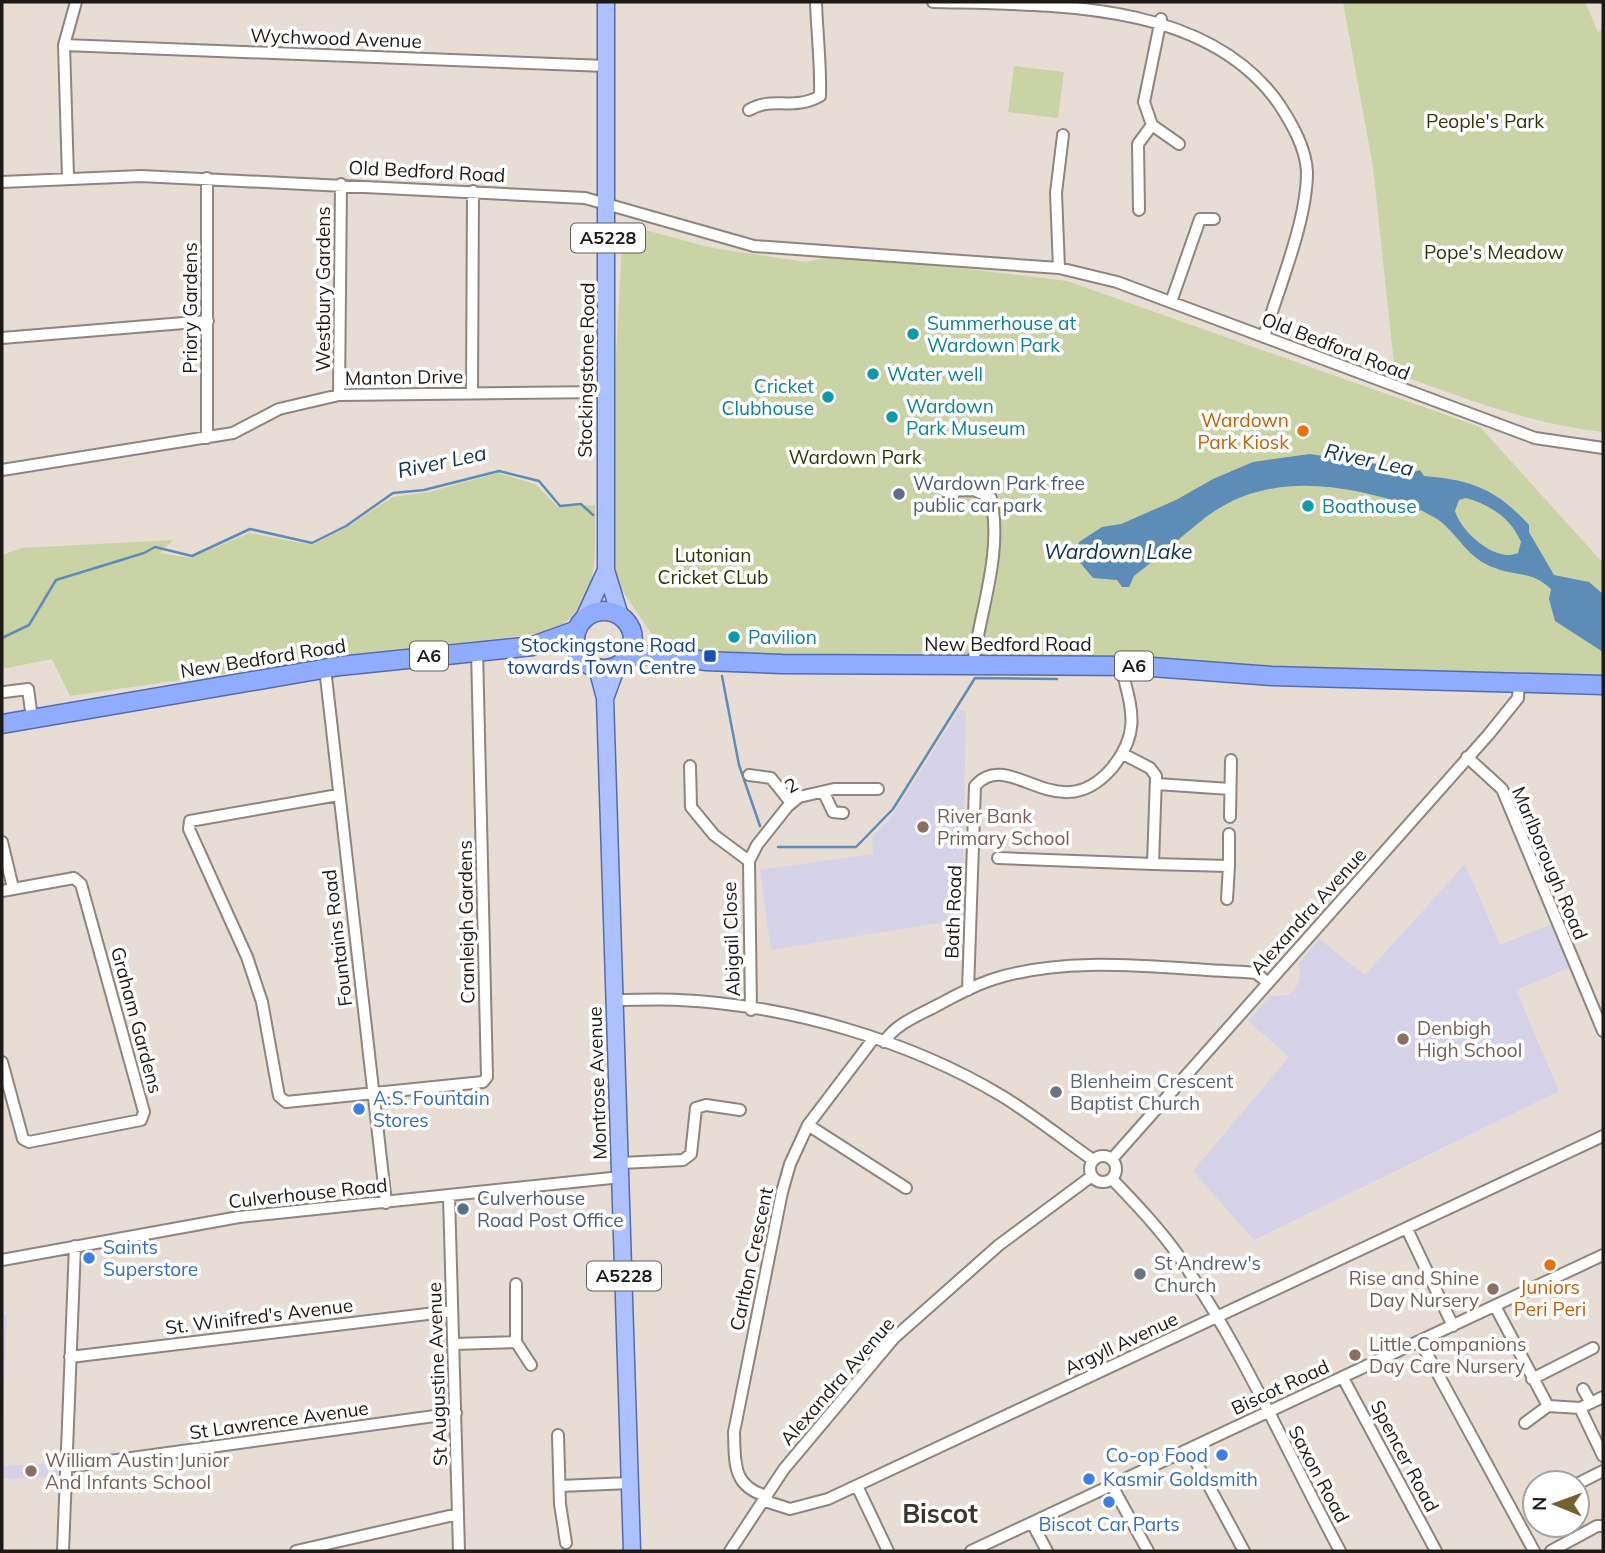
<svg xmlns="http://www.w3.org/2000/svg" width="1605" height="1553" font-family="Mulish,sans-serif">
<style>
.education{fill:#d6d2e8}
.green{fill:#cad3a5}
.water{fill:#5d8db6;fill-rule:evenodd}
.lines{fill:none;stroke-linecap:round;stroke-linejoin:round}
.stream{stroke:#5d8db6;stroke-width:2.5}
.minor-casing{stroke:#8e857d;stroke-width:14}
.primary-casing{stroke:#566bad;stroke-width:19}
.trunk-casing{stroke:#566bad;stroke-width:21}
.minor{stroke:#fff;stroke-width:10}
.primary{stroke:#acc1fe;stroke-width:16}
.trunk{stroke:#90acfe;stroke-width:18}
.culture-dot{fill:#0f9aa8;stroke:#fff;stroke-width:2.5}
.food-dot{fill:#e8710a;stroke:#fff;stroke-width:2.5}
.service-dot{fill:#5c6f8a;stroke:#fff;stroke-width:2.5}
.transit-dot{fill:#1a4fb4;stroke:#fff;stroke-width:2.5}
.education-dot{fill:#8d6e63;stroke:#fff;stroke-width:2.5}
.worship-dot{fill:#6b7280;stroke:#fff;stroke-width:2.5}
.shop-dot{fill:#3f7fe0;stroke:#fff;stroke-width:2.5}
.labels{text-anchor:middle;stroke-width:7;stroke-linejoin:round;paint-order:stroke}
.shield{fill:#fff;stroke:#605e5c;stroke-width:2}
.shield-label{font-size:18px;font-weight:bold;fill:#1c1916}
.street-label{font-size:19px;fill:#1c1916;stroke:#fff}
.park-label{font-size:19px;fill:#2f3606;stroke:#fff}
.culture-label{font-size:19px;fill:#0d838f;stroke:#fff;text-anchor:start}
.food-label{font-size:19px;fill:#c56008;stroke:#fff;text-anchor:end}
.service-label{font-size:19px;fill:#4e5e75;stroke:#fff;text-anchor:start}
.transit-label{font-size:19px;fill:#164399;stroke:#fff;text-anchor:end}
.education-label{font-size:19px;fill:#785e54;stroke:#fff;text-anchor:start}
.worship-label{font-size:19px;fill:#5b616d;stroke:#fff;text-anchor:start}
.shop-label{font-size:19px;fill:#366cbe;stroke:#fff;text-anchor:start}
.water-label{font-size:21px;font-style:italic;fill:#0d3350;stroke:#fff}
.district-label{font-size:26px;font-weight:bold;fill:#3b342e;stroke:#fff}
</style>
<rect width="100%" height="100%" fill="#e7ddd5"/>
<path class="education" d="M959,710L966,711L962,919L771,950L760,870L873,854L872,837L891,818Z
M1465,864L1500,945L1552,924L1570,967L1516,990L1559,1091L1254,1240L1193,1171L1289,1057L1248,1021L1270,996L1288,995L1295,989L1300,980L1299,963L1319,939L1365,975Z
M2,1315H7L2,1443Z
M60,1463L59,1477L2,1479V1466Z"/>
<path class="green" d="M1343,2H1585L1598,32L1603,30V432C1531,424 1463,398 1395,373L1373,167Z
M1014,66L1064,72L1058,118L1008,112Z
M623,224L712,248L806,262L843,254L1067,281L1480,427L1603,563V679L1485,678L1131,659L809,656L671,648L653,636L615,580L614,394Z
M498,473L535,484L558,507L595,505C594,556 603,610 546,633L363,654L70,696L52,659L2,669V555L21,548L173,540L160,553L190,558L250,533L312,545L347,527L393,497L429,492Z"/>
<path class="water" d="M1310,454L1383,465L1413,476L1414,472L1420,470L1424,476C1472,480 1496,489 1529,525V532L1554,575L1589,582L1603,594V652L1555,621L1549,599L1551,589C1530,570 1518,577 1495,568C1468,559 1460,537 1440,521C1435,517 1427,514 1421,510L1412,513L1409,505C1341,484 1268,471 1206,517C1182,536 1159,557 1134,576L1129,587H1122L1117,580L1093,578L1076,558L1079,542L1102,527L1121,524L1176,500L1213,479L1253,462ZM1466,498C1490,505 1511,518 1521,542L1518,553C1496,563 1461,532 1455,511L1459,500Z"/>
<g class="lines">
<path class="stream" d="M2,638L29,625L56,580L144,553L155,547L192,556L250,529L312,543L346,526L393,493L424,490L499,471L539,481L560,506L581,504L593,515
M722,676L739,765L760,826
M778,847H856L893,809L975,678L1057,679"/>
<defs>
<path id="minor" d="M933,2C1053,5 1206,0 1279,104C1292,124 1306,148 1307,172C1307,222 1278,289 1264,337
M1161,19L1144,102L1152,125L1179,144
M64,45L606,66
M749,110C771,96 794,111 820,96C821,64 817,34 816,2
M68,177L64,45L76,2
M2,182L141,176L585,198L754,246L1059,268L1117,282L1535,438L1603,448
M1139,210L1138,144L1152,125
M1059,268L1056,193L1063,135
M1171,302L1200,219H1214
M2,338L208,321
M472,393L473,191
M339,395L341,184
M207,438V178
M2,470L233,433L279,409L339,395L606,392
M944,491L974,490L991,498C1003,554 980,610 973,665
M325,668L386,1203
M4,692L28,689L32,718
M1467,757L1502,789L1603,1031
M690,766L691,807L714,835L749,861L751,1010
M749,775L771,778L791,803
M1157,784L1230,789
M824,793L833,812L843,813
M338,795L190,821L189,829L247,957L262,1002L279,1096L286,1102L483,1082L487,1077L477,650
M1230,817L1231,760
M2,842L13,888
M998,858L1153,864L1156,776L1150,768L1123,754
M749,861L757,845L788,806L799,797L834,789H878
M1153,864L1229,866L1227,899
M1229,866V834
M2,891L74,878L81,884L144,1112L141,1120L29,1142L23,1139L2,1062
M968,990L975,786C1010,746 1058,831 1112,768C1142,731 1131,708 1121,666
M615,1000C637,1000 658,999 679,1000C787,1005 909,1040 1002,1096C1033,1115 1063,1139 1093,1160
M884,1042C896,1024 917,1016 936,1006C955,996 974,985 994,979C1073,954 1164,969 1245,972L1256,973L1267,982
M808,1125L906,1188
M1090 1169a13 13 0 1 1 26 0a13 13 0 1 1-26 0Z
M1112,1159L1489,734L1518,698L1519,681
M621,1163L683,1160L691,1154L696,1108L706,1105L740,1110
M1112,1179C1135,1203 1159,1228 1178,1255C1242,1348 1287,1452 1340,1551
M449,1196L459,1551
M1407,1229L1453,1326
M2,1260L239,1217L621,1177
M1495,1306L1548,1406L1580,1408L1603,1397
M1420,1341L1534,1551
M516,1342L531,1365
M454,1344L516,1342V1284
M70,1357L452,1311
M1343,1378L1436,1551
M1532,1379L1593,1348
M1583,1389L1591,1403
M1580,1408L1603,1456
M1525,1423L1548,1406
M558,1435L560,1504L566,1543
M1189,1449L1244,1551
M66,1467L456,1413
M1577,1484L1603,1471
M560,1486L630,1483
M857,1486L888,1551
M1112,1486L1148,1551
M767,1496C732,1487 735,1462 734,1432L782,1192L790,1164L808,1125L874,1038
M765,1501L790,1509L828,1499L1603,1136
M1032,1523L1047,1551
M63,1551L75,1246
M296,1551L458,1514
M730,1551L784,1469L894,1338L999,1245L1092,1176
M971,1551L1603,1255
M1551,1551L1597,1526H1603"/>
<path id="primary" d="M606,2V570L620,616
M584,618L606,570
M597,668L605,698L632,1551
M606,696L617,666"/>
<path id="trunk" d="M575 640a29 29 0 1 1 58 0a29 29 0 1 1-58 0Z
M628,656L666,654L705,661L782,664L1139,666L1272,676L1603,685
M2,724L340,666L533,646L577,630"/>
</defs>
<use href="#minor" class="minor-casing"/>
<use href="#primary" class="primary-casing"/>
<use href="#trunk" class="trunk-casing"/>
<use href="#minor" class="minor"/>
<use href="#primary" class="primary"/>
<use href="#trunk" class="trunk"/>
</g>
<g class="culture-dot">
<circle cx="913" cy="334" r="7"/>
<circle cx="873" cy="374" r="7"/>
<circle cx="828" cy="397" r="7"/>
<circle cx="892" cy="417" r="7"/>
<circle cx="1308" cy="506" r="7"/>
<circle cx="734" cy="637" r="7"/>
</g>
<g class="food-dot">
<circle cx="1303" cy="431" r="7"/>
<circle cx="1550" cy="1265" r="7"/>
</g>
<g class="service-dot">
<circle cx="899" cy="494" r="7"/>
<circle cx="463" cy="1209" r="7"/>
</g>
<rect class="transit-dot" x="703" y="649" width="14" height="14" rx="3.5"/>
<g class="education-dot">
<circle cx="923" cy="827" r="7"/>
<circle cx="1403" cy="1039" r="7"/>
<circle cx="1493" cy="1289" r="7"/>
<circle cx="1355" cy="1355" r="7"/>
<circle cx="31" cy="1471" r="7"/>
</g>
<g class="worship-dot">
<circle cx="1056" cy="1092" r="7"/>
<circle cx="1140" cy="1274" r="7"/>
</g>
<g class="shop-dot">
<circle cx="359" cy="1109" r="7"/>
<circle cx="89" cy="1258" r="7"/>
<circle cx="1222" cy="1455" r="7"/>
<circle cx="1089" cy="1479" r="7"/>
<circle cx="1109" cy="1502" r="7"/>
</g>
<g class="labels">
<g class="shield">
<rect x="571" y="223.5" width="74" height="29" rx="5"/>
<rect x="410" y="641.5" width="38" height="29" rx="5"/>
<rect x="1115" y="651.5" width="38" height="29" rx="5"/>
<rect x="587" y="1261.5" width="74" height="29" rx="5"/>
</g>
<g class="shield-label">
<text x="608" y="244">A5228</text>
<text x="429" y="662">A6</text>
<text x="1134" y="672">A6</text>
<text x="624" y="1282">A5228</text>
</g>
<g class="street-label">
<text transform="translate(336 38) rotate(2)" y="7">Wychwood Avenue</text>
<text transform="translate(427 171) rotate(3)" y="7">Old Bedford Road</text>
<text transform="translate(323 289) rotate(-90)" y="7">Westbury Gardens</text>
<text transform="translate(190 308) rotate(-90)" y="7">Priory Gardens</text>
<text transform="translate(1336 346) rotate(21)" y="7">Old Bedford Road</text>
<text transform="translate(586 370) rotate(-89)" y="7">Stockingstone Road</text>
<text transform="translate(404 377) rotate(-1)" y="7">Manton Drive</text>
<text x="1008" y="651">New Bedford Road</text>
<text transform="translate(263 658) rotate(-9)" y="7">New Bedford Road</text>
<text transform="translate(791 785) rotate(-29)" y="7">2</text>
<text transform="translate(1550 863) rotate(67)" y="7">Marlborough Road</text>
<text transform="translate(1308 911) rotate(-48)" y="7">Alexandra Avenue</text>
<text transform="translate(953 912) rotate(-88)" y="7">Bath Road</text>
<text transform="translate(466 922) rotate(-91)" y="7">Cranleigh Gardens</text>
<text transform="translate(337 938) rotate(-97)" y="7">Fountains Road</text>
<text transform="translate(731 939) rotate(-92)" y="7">Abigail Close</text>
<text transform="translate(137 1020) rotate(75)" y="7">Graham Gardens</text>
<text transform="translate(597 1083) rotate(-92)" y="7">Montrose Avenue</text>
<text transform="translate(308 1193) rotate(-6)" y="7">Culverhouse Road</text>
<text transform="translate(751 1259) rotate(-78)" y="7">Carlton Crescent</text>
<text transform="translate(259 1316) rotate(-7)" y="7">St. Winifred's Avenue</text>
<text transform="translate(1121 1343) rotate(-25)" y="7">Argyll Avenue</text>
<text transform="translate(437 1374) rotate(-92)" y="7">St Augustine Avenue</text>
<text transform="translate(837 1381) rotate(-49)" y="7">Alexandra Avenue</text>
<text transform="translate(1280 1387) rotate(-25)" y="7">Biscot Road</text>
<text transform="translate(279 1420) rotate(-8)" y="7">St Lawrence Avenue</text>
<text transform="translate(1405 1456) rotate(62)" y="7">Spencer Road</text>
<text transform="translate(1319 1474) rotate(62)" y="7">Saxon Road</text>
</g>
<g class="park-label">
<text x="1485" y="128">People's Park</text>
<text x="1494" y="259">Pope's Meadow</text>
<text x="855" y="464">Wardown Park</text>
<text x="713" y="562">Lutonian<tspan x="713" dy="22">Cricket CLub</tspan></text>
</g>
<g class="culture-label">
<text x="927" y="330">Summerhouse at<tspan x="927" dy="22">Wardown Park</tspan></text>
<text x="887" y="381">Water well</text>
<text x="814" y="393" text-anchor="end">Cricket<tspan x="814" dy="22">Clubhouse</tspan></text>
<text x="906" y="413">Wardown<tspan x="906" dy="22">Park Museum</tspan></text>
<text x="1322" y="513">Boathouse</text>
<text x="748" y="644">Pavilion</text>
</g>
<g class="food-label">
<text x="1289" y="427">Wardown<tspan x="1289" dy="22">Park Kiosk</tspan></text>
<text x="1550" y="1294" text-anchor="middle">Juniors<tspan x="1550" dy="22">Peri Peri</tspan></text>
</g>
<g class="service-label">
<text x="913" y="490">Wardown Park free<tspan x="913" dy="22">public car park</tspan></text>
<text x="477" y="1205">Culverhouse<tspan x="477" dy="22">Road Post Office</tspan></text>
</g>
<g class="transit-label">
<text x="696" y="652">Stockingstone Road<tspan x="696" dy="22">towards Town Centre</tspan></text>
</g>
<g class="education-label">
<text x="937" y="823">River Bank<tspan x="937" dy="22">Primary School</tspan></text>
<text x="1417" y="1035">Denbigh<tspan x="1417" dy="22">High School</tspan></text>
<text x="1479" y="1285" text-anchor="end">Rise and Shine<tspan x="1479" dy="22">Day Nursery</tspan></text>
<text x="1369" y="1351">Little Companions<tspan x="1369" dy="22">Day Care Nursery</tspan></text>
<text x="45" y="1467">William Austin Junior<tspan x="45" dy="22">And Infants School</tspan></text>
</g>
<g class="worship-label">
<text x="1070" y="1088">Blenheim Crescent<tspan x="1070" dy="22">Baptist Church</tspan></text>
<text x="1154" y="1270">St Andrew's<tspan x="1154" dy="22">Church</tspan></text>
</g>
<g class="shop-label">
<text x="373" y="1105">A.S. Fountain<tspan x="373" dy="22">Stores</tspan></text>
<text x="103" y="1254">Saints<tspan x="103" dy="22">Superstore</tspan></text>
<text x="1208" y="1462" text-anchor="end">Co-op Food</text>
<text x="1103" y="1486">Kasmir Goldsmith</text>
<text x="1109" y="1531" text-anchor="middle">Biscot Car Parts</text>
</g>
<g class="water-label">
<text transform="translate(1369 460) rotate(12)" y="7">River Lea</text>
<text transform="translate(442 462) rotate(-12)" y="7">River Lea</text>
<text x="1118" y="559">Wardown Lake</text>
</g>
<g class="district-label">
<text x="940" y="1523">Biscot</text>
</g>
</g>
<rect width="1605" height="1553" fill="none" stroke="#1c1916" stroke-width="7"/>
<g transform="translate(1556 1504) rotate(271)"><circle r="33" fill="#ffffff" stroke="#a4a3a2" stroke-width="2"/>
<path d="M0-5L12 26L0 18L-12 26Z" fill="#746130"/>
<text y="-10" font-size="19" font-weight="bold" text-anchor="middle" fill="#1c1916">N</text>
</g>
</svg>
